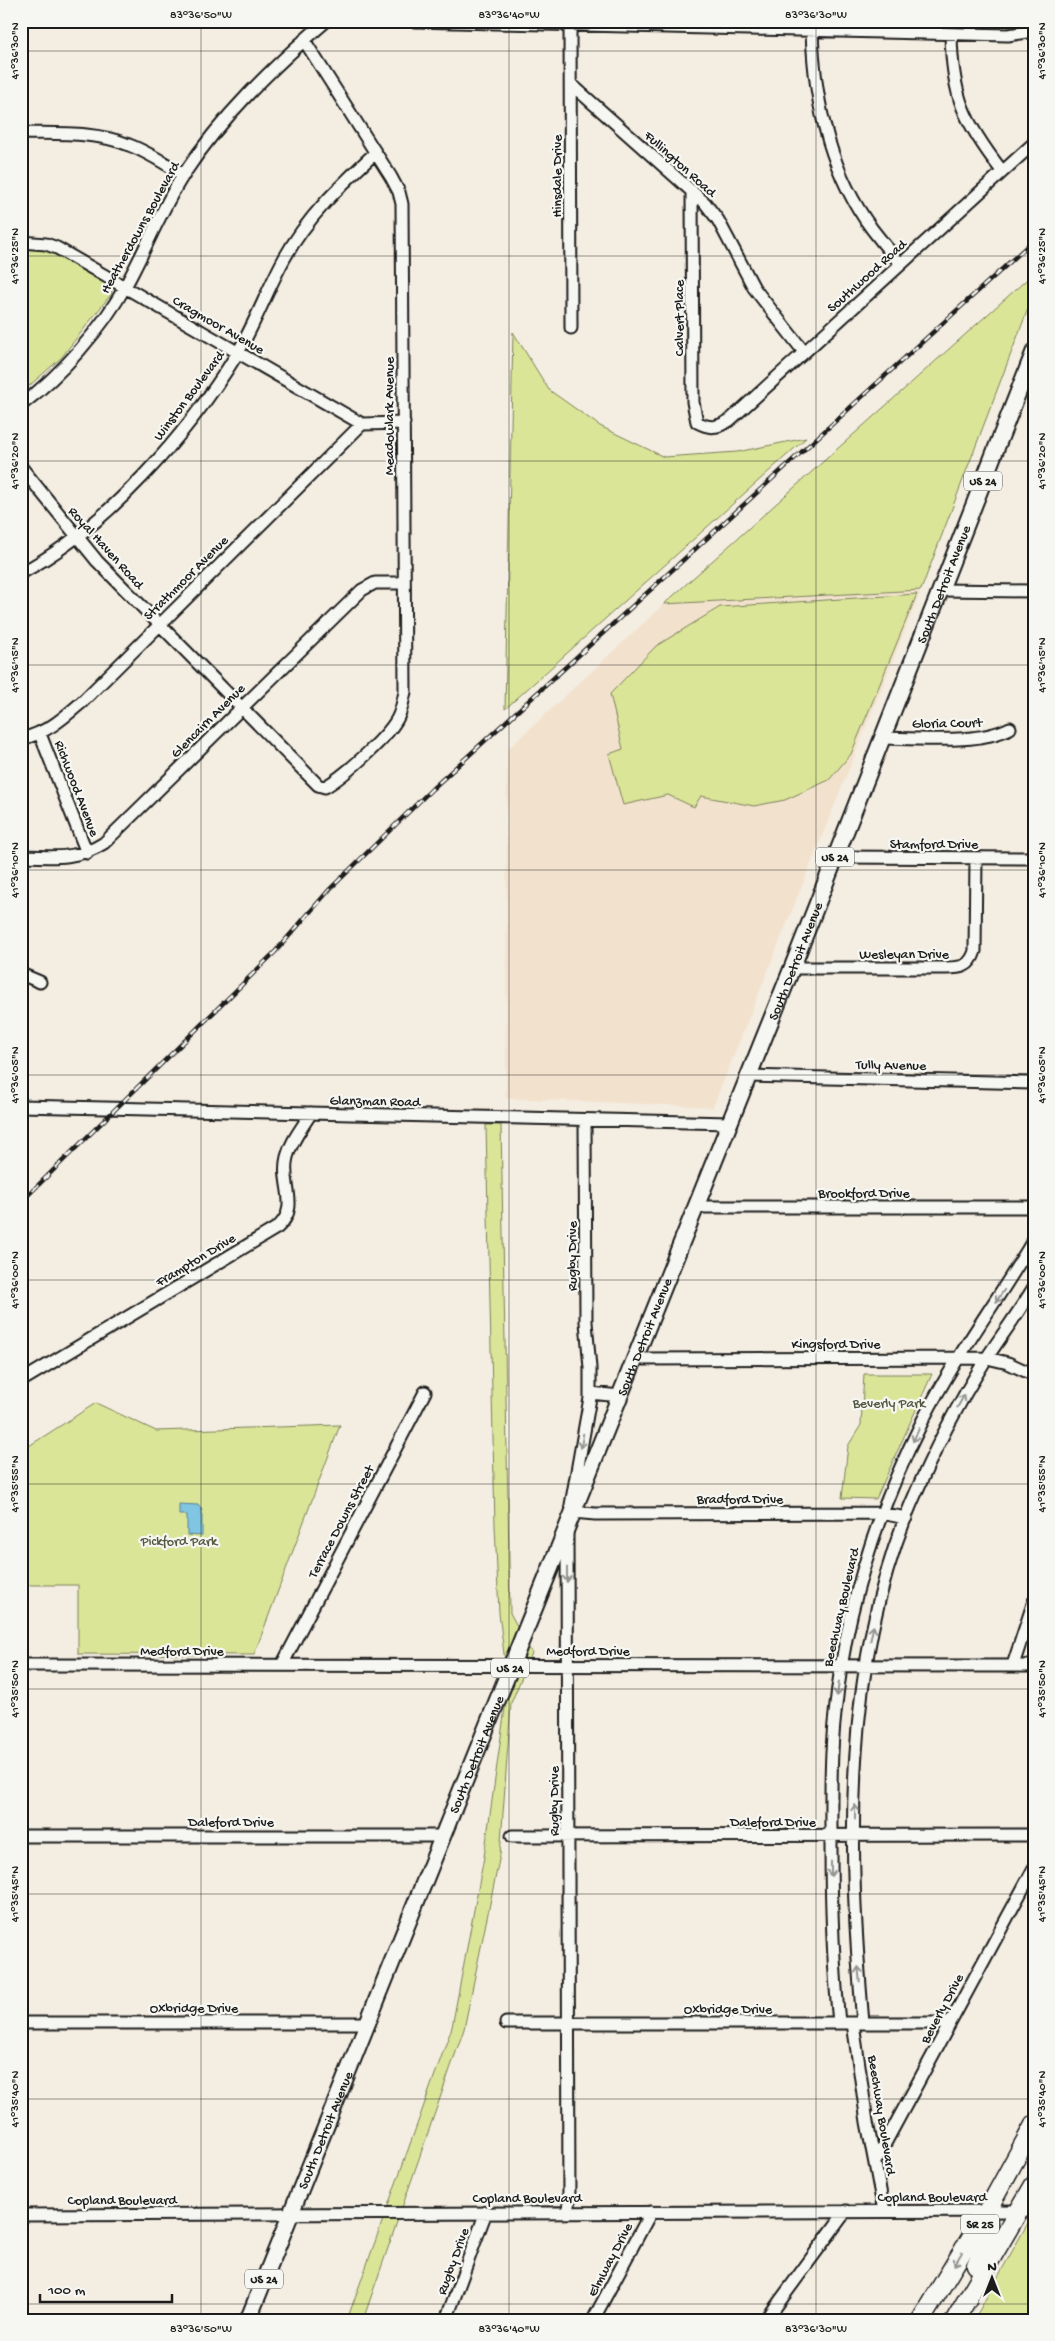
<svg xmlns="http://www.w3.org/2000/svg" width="1055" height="2341" font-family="'Gochi Hand',sans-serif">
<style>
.built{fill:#f2e2cd}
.green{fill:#dae598;stroke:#7b805a}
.water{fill:#80c5e1;stroke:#588192}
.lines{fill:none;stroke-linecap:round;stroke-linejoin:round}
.stream{stroke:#588192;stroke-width:2.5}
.minor-casing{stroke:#1c1c1c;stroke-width:15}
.major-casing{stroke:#1c1c1c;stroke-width:19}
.highway-casing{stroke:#1c1c1c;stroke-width:21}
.minor{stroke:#f6f6f2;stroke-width:11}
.major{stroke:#f6f6f2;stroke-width:15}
.highway{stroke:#f6f6f2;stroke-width:18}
.rail-casing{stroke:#1c1c1c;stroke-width:4.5}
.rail{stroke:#f6f6f2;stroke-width:2.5;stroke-dasharray:8;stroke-linecap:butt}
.oneway{stroke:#949492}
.ticks{fill:none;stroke:#1c1c1c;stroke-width:1;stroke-opacity:0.45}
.labels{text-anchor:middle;stroke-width:4.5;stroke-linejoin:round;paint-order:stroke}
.shield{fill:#f6f6f2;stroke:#5d5d5c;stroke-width:1}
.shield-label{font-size:12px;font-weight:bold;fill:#1c1c1c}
.street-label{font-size:14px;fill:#1c1c1c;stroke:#f6f6f2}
.park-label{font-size:14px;fill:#555841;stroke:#f6f6f2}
.neatline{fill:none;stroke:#1c1c1c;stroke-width:2}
.ticks-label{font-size:12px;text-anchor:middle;fill:#1c1c1c}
</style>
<rect width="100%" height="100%" fill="#f4ede1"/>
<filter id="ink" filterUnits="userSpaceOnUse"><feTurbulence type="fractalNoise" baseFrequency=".02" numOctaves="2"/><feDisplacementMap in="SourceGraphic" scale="10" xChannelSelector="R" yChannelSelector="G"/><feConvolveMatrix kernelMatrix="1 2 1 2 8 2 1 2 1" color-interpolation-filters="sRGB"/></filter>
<g filter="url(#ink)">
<path class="built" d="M921,590L713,1107L506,1098L507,750L664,604Z"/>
<path class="green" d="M761,21H1029L1015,27Z
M21,248L45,249L110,285L112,293L61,358L21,393Z
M1034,273V293L921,590L664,604Z
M513,332L549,390L600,426L664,457L737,452L806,438L505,709Z
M917,594L851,754L829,780L785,800L754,806L701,796L694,807L668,795L623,805L609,754L623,749L610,694L656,646L720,607Z
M486,1125H501L510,1613L532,1653L511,1703L500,1855L464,2029L363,2320H347L452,2027L484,1857L508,1687L499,1613L495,1526Z
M864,1374H932L876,1499L842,1498L848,1446L861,1425Z
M96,1403L156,1431L340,1425L254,1655L78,1654V1585H21V1451Z
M1034,2212V2320H974Z"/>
<path class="water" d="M179,1504L198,1505L202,1510V1536L187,1535V1515H179Z"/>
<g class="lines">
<path class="stream" d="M1033,459H1034"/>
<defs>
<path id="minor" d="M414,21L1008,35L1034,31
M570,25L571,328
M812,30C814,101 829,171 872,229C881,241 891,253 901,264
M951,34C952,96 964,122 1002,171
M571,84L705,203L718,220L754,288L804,352
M21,133C56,134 96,131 129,145C148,152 166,164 184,175
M692,191L693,402L697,422C710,429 717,428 730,420L1034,143
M21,242L46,244L57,248L362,424L404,423
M21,405C61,375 102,329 126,285C146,249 161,209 184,174C222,116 273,67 326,21
M21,467L97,561L318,785L325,787C344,776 391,735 399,715C402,708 403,700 405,692L402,204L399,192L391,177L304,40
M21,573C106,528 187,435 237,354C255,324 267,290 284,259C307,217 341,185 375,153
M940,590L1034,591
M40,734L87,853
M882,738C920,738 977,745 1010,728
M21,739C48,732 61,720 82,702L362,424
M21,856C51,857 78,860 104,843L362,590L375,583H404
M835,857L1034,858
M792,968H946C961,968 970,967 975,951L976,858
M21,974L40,982
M747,1076L1034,1083
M21,1106L729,1123
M695,1207H1034
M635,1359L987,1358L1008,1363L1034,1375
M21,1381L278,1227C301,1206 280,1184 287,1157C291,1141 302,1128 311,1113
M590,1393L620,1396
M571,1505L590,1398V1368L586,1322L585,1120
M573,1512L595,1514L881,1513L906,1518
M567,1531L569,2212
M21,1665L1034,1666
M282,1665L425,1392
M1013,1665L1034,1601
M21,1836H441
M512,1836L1034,1835
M21,2023H367
M506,2023H950
M839,2023C833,1963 831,1904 831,1844C831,1801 830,1757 835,1714C845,1611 876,1513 923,1420C955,1357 998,1300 1034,1239
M853,2023L867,2122L884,2211
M863,2023C848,1850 842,1667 911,1504C932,1454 957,1405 986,1359C1002,1335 1019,1312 1034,1287
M875,2162L1034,1868
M21,2215L1034,2211
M446,2320L486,2212
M593,2320L651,2212
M766,2320L846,2211"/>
<g id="major">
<path id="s1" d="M248,2320L792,968L1034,352"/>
</g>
<path id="highway" d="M976,2265L989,2237L987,2211
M921,2320L987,2211L1034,2125
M955,2320L1034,2185"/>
</defs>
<use href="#minor" class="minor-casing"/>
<use href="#major" class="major-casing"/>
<use href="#highway" class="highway-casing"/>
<use href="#minor" class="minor"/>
<use href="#major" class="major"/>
<use href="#highway" class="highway"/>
<defs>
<path id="rail" d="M21,1202L275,952L330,889L432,789L1034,240"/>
</defs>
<use href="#rail" class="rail-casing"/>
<use href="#rail" class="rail"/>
</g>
<defs><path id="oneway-shaft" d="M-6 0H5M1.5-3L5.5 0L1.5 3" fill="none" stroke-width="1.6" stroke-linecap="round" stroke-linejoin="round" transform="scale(1.25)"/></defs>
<g class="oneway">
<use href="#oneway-shaft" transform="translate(1000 1296) rotate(124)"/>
<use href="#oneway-shaft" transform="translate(961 1401) rotate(-61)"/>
<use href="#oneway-shaft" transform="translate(916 1435) rotate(115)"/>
<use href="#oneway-shaft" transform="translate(582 1441) rotate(100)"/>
<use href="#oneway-shaft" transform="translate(567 1575) rotate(90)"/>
<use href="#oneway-shaft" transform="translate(872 1633) rotate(-78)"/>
<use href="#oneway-shaft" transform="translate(838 1689) rotate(97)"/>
<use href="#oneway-shaft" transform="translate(855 1812) rotate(-90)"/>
<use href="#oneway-shaft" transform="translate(831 1869) rotate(90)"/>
<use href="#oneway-shaft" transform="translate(859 1974) rotate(-95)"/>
<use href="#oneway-shaft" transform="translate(958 2259) rotate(121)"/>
</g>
</g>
<path class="ticks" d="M201,21V2320M509,21V2320M816,21V2320M21,51H1034M21,256H1034M21,461H1034M21,665H1034M21,870H1034M21,1075H1034M21,1280H1034M21,1484H1034M21,1689H1034M21,1894H1034M21,2099H1034M21,2304H1034"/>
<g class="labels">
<g class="shield">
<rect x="964" y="471.5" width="38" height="19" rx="4"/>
<rect x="816" y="847.5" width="38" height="19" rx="4"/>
<rect x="491" y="1658.5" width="38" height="19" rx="4"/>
<rect x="961" y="2214.5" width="38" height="19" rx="4"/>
<rect x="245" y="2269.5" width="38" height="19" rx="4"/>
</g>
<g class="shield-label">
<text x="983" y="485">US 24</text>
<text x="835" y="861">US 24</text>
<text x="510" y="1672">US 24</text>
<text x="980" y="2228">SR 25</text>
<text x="264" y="2283">US 24</text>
</g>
<g class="street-label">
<text transform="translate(681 163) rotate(42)" y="5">Fullington Road</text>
<text transform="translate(556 176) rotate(-90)" y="5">Hinsdale Drive</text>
<text transform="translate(139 227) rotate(-61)" y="5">Heatherdowns Boulevard</text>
<text transform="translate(866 275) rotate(-42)" y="5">Southwood Road</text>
<text transform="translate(678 318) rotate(-90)" y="5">Calvert Place</text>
<text transform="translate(219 324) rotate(30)" y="5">Cragmoor Avenue</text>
<text transform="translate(188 395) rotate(-53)" y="5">Winston Boulevard</text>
<text transform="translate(388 416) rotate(-90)" y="5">Meadowlark Avenue</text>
<text transform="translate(107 547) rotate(48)" y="5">Royal Haven Road</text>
<text transform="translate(185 577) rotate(-45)" y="5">Strathmoor Avenue</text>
<text dy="5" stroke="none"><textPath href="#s1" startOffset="1870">South Detroit Avenue</textPath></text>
<text transform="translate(207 720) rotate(-45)" y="5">Glencairn Avenue</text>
<text transform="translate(947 722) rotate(-1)" y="5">Gloria Court</text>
<text transform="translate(78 788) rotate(69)" y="5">Richwood Avenue</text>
<text x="934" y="848">Stamford Drive</text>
<text x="904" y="958">Wesleyan Drive</text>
<text dy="5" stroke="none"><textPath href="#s1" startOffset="1465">South Detroit Avenue</textPath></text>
<text transform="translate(891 1064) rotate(1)" y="5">Tully Avenue</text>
<text transform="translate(375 1100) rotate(1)" y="5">Glanzman Road</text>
<text x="864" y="1197">Brookford Drive</text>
<text transform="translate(571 1256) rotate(-90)" y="5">Rugby Drive</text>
<text transform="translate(195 1259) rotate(-31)" y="5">Frampton Drive</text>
<text dy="5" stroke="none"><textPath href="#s1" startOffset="1060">South Detroit Avenue</textPath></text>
<text x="836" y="1348">Kingsford Drive</text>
<text x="740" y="1503">Bradford Drive</text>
<text transform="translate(340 1521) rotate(-62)" y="5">Terrace Downs Street</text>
<text transform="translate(840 1607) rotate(-77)" y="5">Beechway Boulevard</text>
<text x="182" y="1655">Medford Drive</text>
<text x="588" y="1655">Medford Drive</text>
<text dy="5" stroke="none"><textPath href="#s1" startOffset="610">South Detroit Avenue</textPath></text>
<text transform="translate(553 1801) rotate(-90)" y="5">Rugby Drive</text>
<text x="231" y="1826">Daleford Drive</text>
<text x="773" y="1826">Daleford Drive</text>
<text x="194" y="2012">Oxbridge Drive</text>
<text x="728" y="2013">Oxbridge Drive</text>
<text transform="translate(941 2008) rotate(-62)" y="5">Beverly Drive</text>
<text transform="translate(883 2115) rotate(81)" y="5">Beechway Boulevard</text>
<text dy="5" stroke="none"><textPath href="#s1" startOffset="205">South Detroit Avenue</textPath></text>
<text x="932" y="2201">Copland Boulevard</text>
<text x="527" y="2202">Copland Boulevard</text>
<text x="122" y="2204">Copland Boulevard</text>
<text transform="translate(609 2259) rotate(-62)" y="5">Elmway Drive</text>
<text transform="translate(452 2261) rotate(-70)" y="5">Rugby Drive</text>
</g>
<g class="park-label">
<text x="889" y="1407">Beverly Park</text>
<text x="179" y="1545">Pickford Park</text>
</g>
</g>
<rect width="1055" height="2341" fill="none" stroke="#f6f6f2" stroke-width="55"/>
<g transform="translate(992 2278)" stroke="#f6f6f2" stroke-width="4" paint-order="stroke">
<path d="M0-4L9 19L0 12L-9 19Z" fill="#1c1c1c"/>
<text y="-8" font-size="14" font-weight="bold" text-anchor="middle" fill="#1c1c1c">N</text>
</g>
<path d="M40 2294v8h132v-8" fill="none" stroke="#1c1c1c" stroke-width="2.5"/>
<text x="48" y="2294" font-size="15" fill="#1c1c1c" stroke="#f6f6f2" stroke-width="4" paint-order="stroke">100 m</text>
<rect x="28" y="28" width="1000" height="2286" class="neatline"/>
<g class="ticks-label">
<text x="201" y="18">83°36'50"W</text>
<text x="509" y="18">83°36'40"W</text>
<text x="816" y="18">83°36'30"W</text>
<text transform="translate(14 51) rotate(-90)" y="4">41°36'30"N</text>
<text transform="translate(1041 51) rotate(-90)" y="4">41°36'30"N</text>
<text transform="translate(14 256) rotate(-90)" y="4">41°36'25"N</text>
<text transform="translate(1041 256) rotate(-90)" y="4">41°36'25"N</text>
<text transform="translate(14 461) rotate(-90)" y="4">41°36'20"N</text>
<text transform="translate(1041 461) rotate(-90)" y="4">41°36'20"N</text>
<text transform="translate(14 665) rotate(-90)" y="4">41°36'15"N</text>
<text transform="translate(1041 665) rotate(-90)" y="4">41°36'15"N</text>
<text transform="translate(14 870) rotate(-90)" y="4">41°36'10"N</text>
<text transform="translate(1041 870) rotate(-90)" y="4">41°36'10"N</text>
<text transform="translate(14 1075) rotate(-90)" y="4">41°36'05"N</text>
<text transform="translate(1041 1075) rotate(-90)" y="4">41°36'05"N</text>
<text transform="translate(14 1280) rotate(-90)" y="4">41°36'00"N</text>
<text transform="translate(1041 1280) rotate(-90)" y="4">41°36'00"N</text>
<text transform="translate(14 1484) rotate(-90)" y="4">41°35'55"N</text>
<text transform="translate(1041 1484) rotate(-90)" y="4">41°35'55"N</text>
<text transform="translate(14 1689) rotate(-90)" y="4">41°35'50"N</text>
<text transform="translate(1041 1689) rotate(-90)" y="4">41°35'50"N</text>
<text transform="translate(14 1894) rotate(-90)" y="4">41°35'45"N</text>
<text transform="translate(1041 1894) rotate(-90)" y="4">41°35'45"N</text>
<text transform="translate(14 2099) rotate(-90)" y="4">41°35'40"N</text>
<text transform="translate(1041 2099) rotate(-90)" y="4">41°35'40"N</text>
<text x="201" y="2332">83°36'50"W</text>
<text x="509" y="2332">83°36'40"W</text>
<text x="816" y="2332">83°36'30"W</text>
</g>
</svg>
